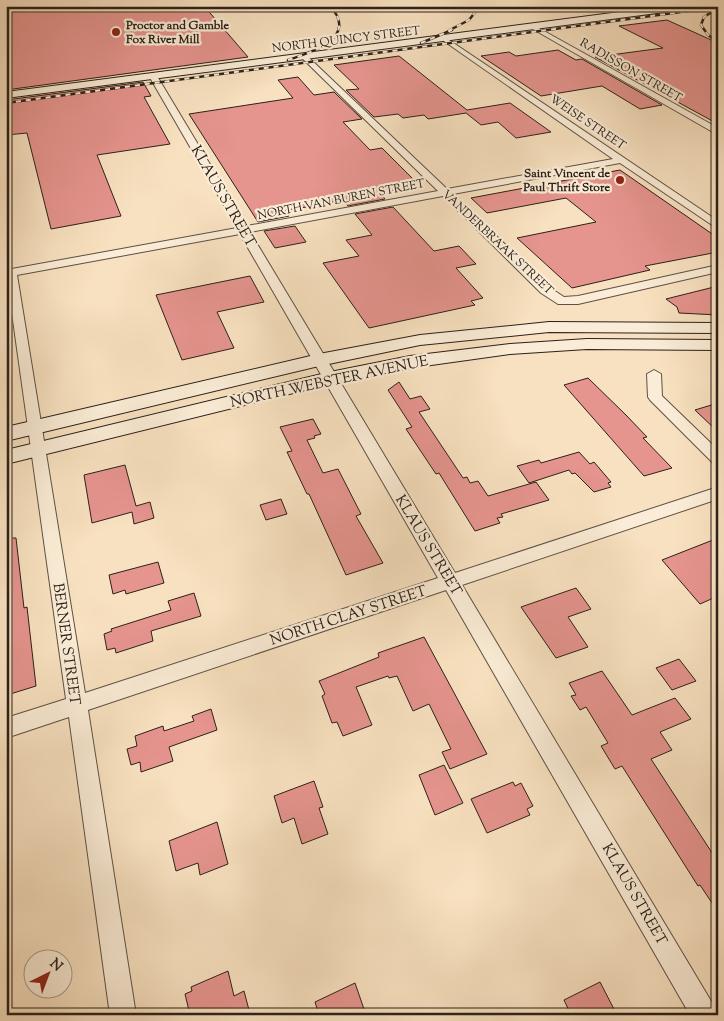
<svg xmlns="http://www.w3.org/2000/svg" width="724" height="1021" font-family="'Sorts Mill Goudy',serif">
<style>
.building{fill:#e5948e;stroke:#2b211a}
.lines{fill:none;stroke-linecap:round;stroke-linejoin:round}
.street-casing{stroke:#5e5144;stroke-width:2}
.secondary-casing{stroke:#2b211a;stroke-width:2}
.street{fill:#faecd6;fill-rule:evenodd}
.secondary{fill:#faecd6;fill-rule:evenodd}
.rail-casing{stroke:#2b211a;stroke-width:2.5}
.rail{stroke:#faecd6;stroke-width:2;stroke-dasharray:5;stroke-linecap:butt}
.poi-dot{fill:#8f2418;stroke:#faecd6;stroke-width:2}
.labels{text-anchor:middle;stroke-width:4.5;stroke-linejoin:round;paint-order:stroke}
.far-poi-label{font-size:12px;font-weight:bold;fill:#2b211a;stroke:#faecd6;text-anchor:start}
.far-street-label{font-size:12px;fill:#2b211a;stroke:#faecd6}
.street-label{font-size:15px;fill:#2b211a;stroke:#faecd6}
</style>
<rect width="100%" height="100%" fill="#f8e1c0"/>
<filter id="stains"><feTurbulence type="fractalNoise" baseFrequency=".004" numOctaves="4"/><feColorMatrix values="0 0 0 0 .2 0 0 0 0 .09 0 0 0 0 .02 0 0 0 .5 -.17"/></filter>
<radialGradient id="worn" r=".72"><stop offset=".6" stop-color="#630" stop-opacity="0"/><stop offset="1" stop-color="#630" stop-opacity=".3"/></radialGradient>
<path class="building" d="M6,6H204L248,57L6,90Z
M667,20L718,43V124L595,57L663,48L619,26Z
M558,50L576,60L582,59L662,105L640,109L602,86L541,96L481,56L509,52L516,56Z
M399,56L467,110L510,103L551,132L516,138L498,122L481,125L466,113L428,119L424,115L403,118L398,114L374,117L346,90L359,89L334,65Z
M298,77L314,95L334,92L362,119L343,122L370,150L382,148L414,180L393,183L399,190L380,193L385,199L348,206L343,200L285,211L289,216L258,222L189,114L293,98L278,80Z
M143,82L151,96L144,97L170,144L97,155L121,216L51,229L27,133L6,135V100Z
M620,170L718,238V252L645,266L650,270L572,288L517,238L596,222L566,198L487,213L471,198Z
M393,207L434,251L459,246L476,264L456,268L483,298L471,301L475,305L369,328L323,263L359,256L346,240L372,235L355,214Z
M295,226L306,242L275,248L264,231Z
M250,276L264,302L217,312L234,348L182,360L156,295Z
M718,286V315L679,313L677,307L666,299Z
M588,378L626,415L647,437L643,438L672,468L644,476L564,385Z
M399,382L410,399L421,396L430,409L419,412L463,478L467,477L470,483L478,481L488,496L536,482L549,500L501,514L503,517L497,518L500,523L475,531L439,473L436,474L406,429L412,427L388,390Z
M718,403V432L695,410Z
M313,419L321,434L314,436L315,438L307,440L323,473L338,469L361,514L356,516L383,563L346,575L309,494H307L287,452L292,451L280,427Z
M579,452L590,464L594,462L611,482L608,483L611,487L594,492L575,473L572,474L569,470L529,483L517,466L539,460L541,463Z
M125,465L136,506L150,502L154,518L134,524L132,512L92,523L84,475Z
M281,499L287,514L266,520L260,505Z
M6,538H16L24,608L27,607L36,686L7,695Z
M718,538V596L700,604L662,560Z
M158,562L164,583L126,594L125,590L113,594L109,575Z
M576,588L591,609L568,617L588,647L556,658L521,607Z
M194,593L201,616L151,631L153,641L116,653L115,648L107,650L104,634L112,631L111,629L171,610L168,601Z
M424,637L487,754L450,769L442,752L451,749L429,704L413,711L397,676L389,678L388,676L356,687L372,725L343,736L337,722L332,723L322,696L325,694L319,681L379,657L378,653Z
M679,659L696,681L672,690L656,668Z
M602,671L632,715L675,698L691,719L660,732L672,750L651,759L718,862V912L700,885L698,886L622,766L615,769L601,746L608,743L586,707L580,710L571,696L576,695L569,683Z
M211,709L217,730L169,747L173,761L141,772L140,762L131,765L127,749L137,746L135,736L163,726L164,731L194,721L192,716Z
M444,765L463,803L435,815L419,775Z
M314,781L323,807L319,808L328,834L302,844L294,818L282,823L274,796Z
M513,782L515,786L521,783L533,806L527,809L530,815L487,833L471,799Z
M217,822L228,864L200,875L198,863L176,871L169,841Z
M228,971L234,996L244,991L249,1010L239,1015H190L185,994L192,991L191,987Z
M600,982L617,1015H571L564,1000Z
M355,983L366,1015H319L315,1002Z"/>
<g class="lines">
<defs>
<path id="street" d="M531,26H535L718,128V135L531,28Z
M443,36L718,221V229L620,163L453,194L549,287L564,297L578,296L718,265V272L578,304H558L541,293L443,196L250,232L455,573L718,487V499L462,585L714,1006L718,1015H690L446,590L88,710L136,1015H110L69,717L6,738V718L66,699L6,270L237,228L149,76L153,74L157,76L247,226L438,191L302,58L301,56L305,54L447,189L613,159L441,39V37ZM240,234L438,578L85,693L17,275Z
M654,370L661,374L662,396L718,450V464L713,463L650,400L648,397L647,374Z"/>
<path id="secondary" d="M666,6H692L688,9L6,98V92Z
M549,322L718,323V333L549,332L420,345L319,366L6,441V427L319,354L420,335Z
M587,339L718,340V350L587,349L510,354L410,368L330,384L6,464V450L330,372L410,356L510,344Z"/>
</defs>
<use href="#street" class="street-casing"/>
<use href="#secondary" class="secondary-casing"/>
<use href="#street" class="street"/>
<use href="#secondary" class="secondary"/>
<defs>
<path id="rail" d="M715,10L704,17L701,25L708,35L718,42
M448,31L469,20L480,6
M421,43L452,30
M288,60C313,52 359,37 330,6
M6,103L718,7"/>
</defs>
<use href="#rail" class="rail-casing"/>
<use href="#rail" class="rail"/>
</g>
<g class="poi-dot">
<circle cx="116" cy="32" r="5"/>
<circle cx="620" cy="180" r="5"/>
</g>
<g class="labels">
<g class="far-poi-label">
<text x="126" y="29">Proctor and Gamble<tspan x="126" dy="14">Fox River Mill</tspan></text>
<text x="610" y="177" text-anchor="end">Saint Vincent de<tspan x="610" dy="14">Paul Thrift Store</tspan></text>
</g>
<g class="far-street-label">
<text transform="translate(346 39) rotate(-7)" y="4">NORTH QUINCY STREET</text>
<text transform="translate(631 70) rotate(30)" y="4">RADISSON STREET</text>
<text transform="translate(588 122) rotate(34)" y="4">WEISE STREET</text>
<text transform="translate(341 199) rotate(-11)" y="4">NORTH VAN BUREN STREET</text>
<text transform="translate(498 242) rotate(43)" y="4">VANDERBRAAK STREET</text>
</g>
<g class="street-label">
<text transform="translate(224 196) rotate(60)" y="5">KLAUS STREET</text>
<text transform="translate(329 381) rotate(-12)" y="5">NORTH WEBSTER AVENUE</text>
<text transform="translate(429 545) rotate(59)" y="5">KLAUS STREET</text>
<text transform="translate(348 615) rotate(-18)" y="5">NORTH CLAY STREET</text>
<text transform="translate(67 644) rotate(82)" y="5">BERNER STREET</text>
<text transform="translate(635 894) rotate(60)" y="5">KLAUS STREET</text>
</g>
</g>
<rect width="724" height="1021" fill="none" stroke="#f8e1c0" stroke-width="25"/>
<rect x="8" y="8" width="709" height="1006" fill="none" stroke="#2b211a" stroke-width="2.5"/>
<rect x="12" y="12" width="699" height="996" fill="none" stroke="#2b211a"/>
<g transform="translate(48 974) rotate(42)"><circle r="24" fill="#faecd6" stroke="#a79b8b"/>
<path d="M0-4L9 19L0 12L-9 19Z" fill="#8f2418"/>
<text y="-8" font-size="14" font-weight="bold" text-anchor="middle" fill="#2b211a">N</text>
</g>
<rect width="100%" height="100%" filter="url(#stains)"/>
<rect width="100%" height="100%" fill="url(#worn)"/>
</svg>
